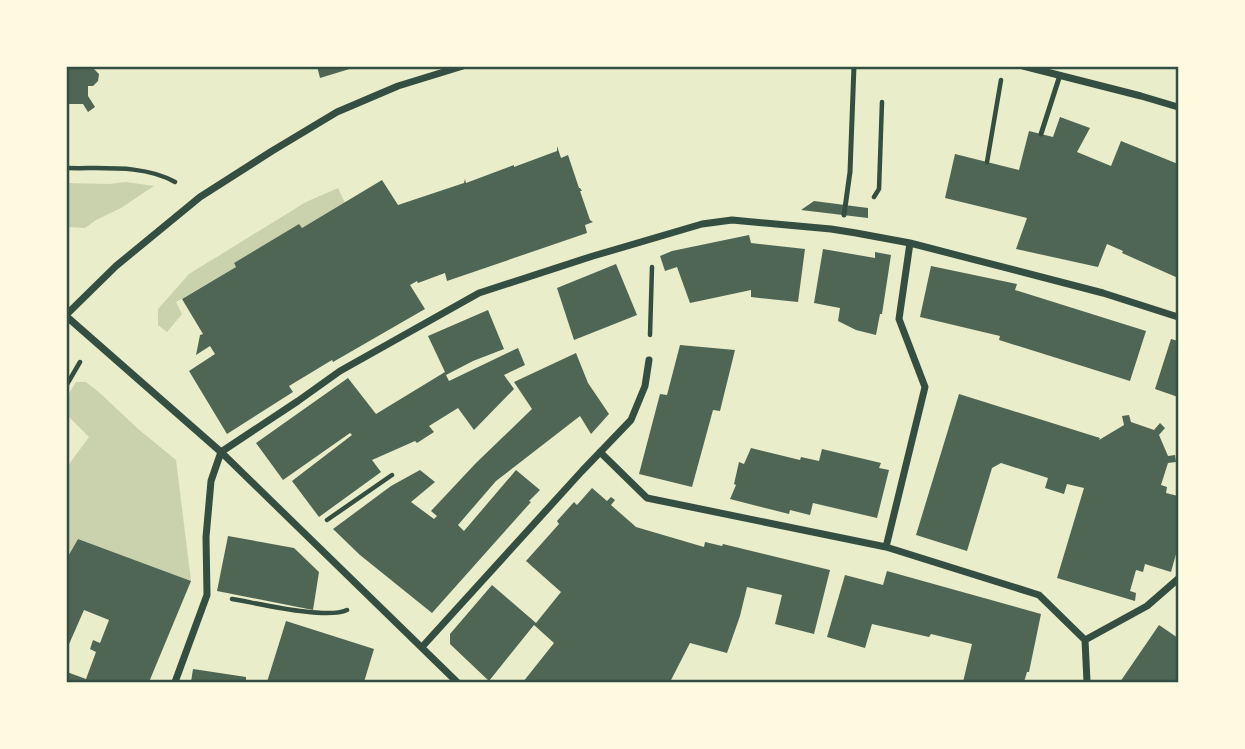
<svg xmlns="http://www.w3.org/2000/svg" width="1245" height="749" font-family="Merriweather,serif">
<style>
.green{fill:#cad2ad}
.building{fill:#4f6655}
.lines{fill:none;stroke-linecap:round;stroke-linejoin:round}
.path{stroke:#344e41;stroke-width:4.5}
.service{stroke:#344e41;stroke-width:5}
.minor{stroke:#344e41;stroke-width:7}
.neatline{fill:none;stroke:#344e41;stroke-width:2.5}
</style>
<rect width="100%" height="100%" fill="#e9edc9"/>
<path class="green" d="M126,182L154,186L121,208L96,220L85,228L67,227V183L109,184Z
M338,188L345,203L302,228L299,225L234,263L236,267L176,302L182,314L167,332L158,325V309L189,274L306,202Z
M76,382H86L101,394L137,428L176,460L191,581L78,539L67,560V467L89,437L67,415V397Z"/>
<path class="building" d="M66,66H89L93,68L99,74L98,81L93,86H88V96L95,107L88,112L83,104H66Z
M317,66H356V67L320,78Z
M1060,117L1090,128L1077,152L1111,166L1121,141L1178,164V278L1122,253L1123,251L1107,244L1098,267L1016,249L1027,218L945,198L955,154L1019,170L1029,131L1053,137Z
M557,146L561,158L568,155L579,188H580L582,191H580L590,220L593,222L585,225L587,233L447,281L445,273L418,283L417,281L410,285L425,309L333,362L332,360L289,386L293,392L227,434L189,371L215,354L210,346L196,355L200,335L203,334L182,299L236,267L234,263L299,224L302,228L382,180L398,205L464,183L465,179L466,183L514,165V167L557,151Z
M814,201L868,208V218L801,210Z
M749,235L751,243L805,249L798,302L751,297V290L690,303L677,267L665,271L660,256L672,251Z
M823,249L875,258V252L891,255L882,314H880L876,335L856,330L838,321L840,308L814,303Z
M616,264L637,315L574,340L557,288Z
M931,266L1017,284L1015,290L1146,331L1130,381L999,340L1000,336L920,317Z
M488,310L504,349L473,361L446,375L449,381L518,348L525,365L504,375L514,389L474,430L458,408L429,426L434,432L417,443L415,441L372,460L381,472L319,517L292,481L352,435L350,433L283,480L256,443L348,378L376,414L445,372L428,336Z
M1171,339L1178,341V397L1155,389Z
M680,345L735,350L720,411L713,410L692,487L639,474L660,394L667,395Z
M576,353L588,383L609,414L591,434L580,416L496,481L458,525L464,531L516,470L540,490L529,501L531,502L432,613L360,555L333,529L391,486L420,470L435,482L411,502L434,519L437,516L431,511L476,463L532,409L514,382Z
M959,394L1100,438L1099,440L1124,425L1122,416L1129,415L1131,422L1154,430L1160,423L1165,428L1159,435L1168,456L1175,455L1176,462L1168,463L1161,485L1167,487L1166,493L1178,496V547L1171,572L1145,564L1143,572L1136,570L1130,591L1136,593L1135,601L1057,578L1084,488L1067,484L1064,494L1045,488L1048,478L1001,463L992,468L967,551L916,535Z
M751,448L800,460L801,457L819,461L822,449L881,463L879,468L889,470L877,518L813,503L810,515L790,510L789,514L730,499L736,485L734,484L739,462L744,464Z
M592,488L607,501L611,497L615,500L611,505L636,527L704,547L705,542L722,546L723,544L830,570L814,634L775,624L782,595L747,587L740,616L727,653L690,643L670,682H523L554,643L534,625L489,681L450,644V634L492,585L536,623L561,592L526,561L559,524L557,521L574,502L577,505Z
M228,536L294,548L319,572L313,610L217,591Z
M78,539L191,581L149,682H66L67,672L86,679L96,652L90,649L93,640L100,643L109,620L84,610L66,651V560Z
M887,571L1041,614L1029,672H1027L1024,682H963L972,644L931,634L929,637L872,624L865,648L827,637L845,575L883,585Z
M286,621L374,649L364,682H267Z
M1159,625L1178,638V682H1120Z
M193,669L246,677V682H191Z"/>
<g class="lines">
<path class="path" d="M987,162L1001,80
M66,168C102,169 143,164 175,182
M874,197L879,189L882,102
M650,335L652,267
M66,386L80,362
M327,520L392,475
M232,599C257,603 326,620 347,610"/>
<path class="service" d="M1041,134L1060,75
M844,215L850,172L854,66"/>
<path class="minor" d="M1023,66L1141,96L1178,107
M66,315L116,266L200,197L272,151L337,112L398,86L463,66
M66,316L221,452L457,682
M221,452L298,401L340,371L479,293L593,256L702,224L732,220L831,229L856,233L910,243L1103,293L1178,317
M600,452L647,498L886,547L1039,595L1085,640
M886,547L925,387L899,319L910,243
M1085,640L1147,606L1178,579
M1085,640L1087,682
M422,647L582,471L631,420L645,386L649,360
M175,682L207,595L206,537L211,481L221,452"/>
</g>
<rect width="1245" height="749" fill="none" stroke="#fefae0" stroke-width="136"/>
<rect x="68" y="68" width="1109" height="613" class="neatline"/>
</svg>
